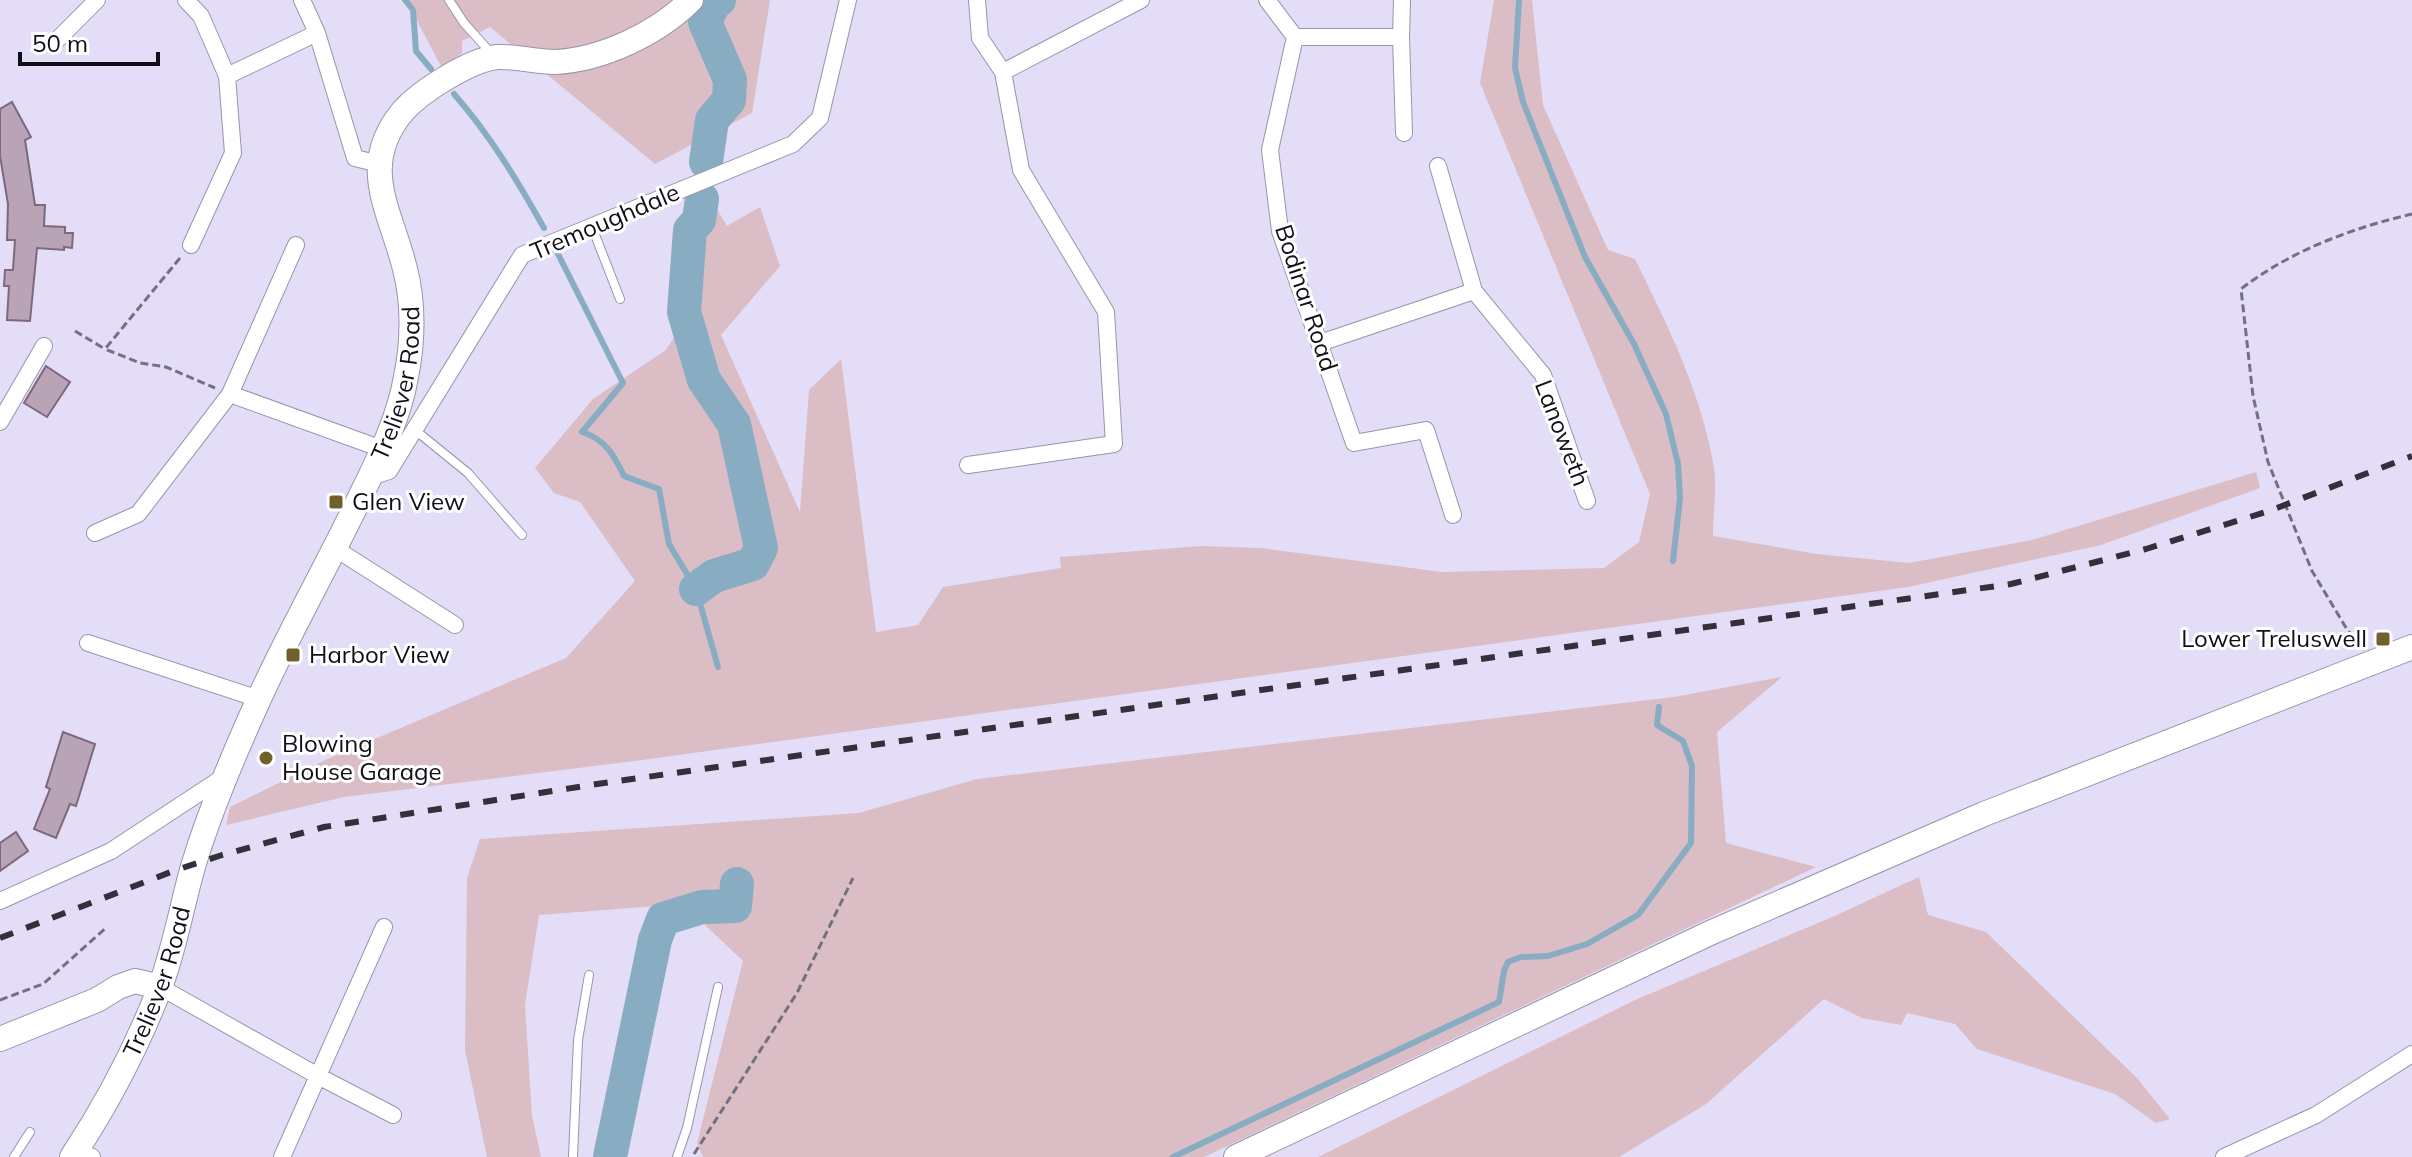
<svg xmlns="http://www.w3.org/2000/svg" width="2412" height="1157" font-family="Mulish,sans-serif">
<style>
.green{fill:#dabdc5}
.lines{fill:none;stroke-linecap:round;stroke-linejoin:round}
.stream{stroke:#88acc2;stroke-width:6}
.river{stroke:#88acc2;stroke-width:34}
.building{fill:#b9a4b7;stroke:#7d697b;stroke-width:2}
.lane-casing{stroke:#9a93ac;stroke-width:10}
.street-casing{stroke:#9a93ac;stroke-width:18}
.secondary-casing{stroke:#9a93ac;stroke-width:26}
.path{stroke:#747081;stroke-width:3;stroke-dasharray:8 4;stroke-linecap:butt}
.lane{stroke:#fff;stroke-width:8}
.street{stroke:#fff;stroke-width:16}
.secondary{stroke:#fff;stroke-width:24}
.rail{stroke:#332f3b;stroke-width:6;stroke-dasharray:14 14;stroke-linecap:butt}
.poi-dot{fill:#6f602d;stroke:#fff;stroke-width:3}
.labels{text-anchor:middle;stroke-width:6;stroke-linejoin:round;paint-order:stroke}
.street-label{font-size:24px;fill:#110e17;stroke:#fff}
.poi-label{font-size:24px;fill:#110e17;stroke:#fff;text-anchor:start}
</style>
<rect width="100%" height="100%" fill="#e4ddf8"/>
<path class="green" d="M406,0H770L752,113L655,164L490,27L462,41V53L442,68Z
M1494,0H1532L1543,105L1608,250L1635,259C1668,326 1701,392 1714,467C1717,489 1713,514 1713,536L1817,554L1909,563L2032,540L2256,472L2260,488L2101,545L1908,587L642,760L344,797L226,825L230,807L325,760L566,658L635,581L580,502L554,493L535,468L593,399L666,350L678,331L692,204L708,194L727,226L760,207L780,266L721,335L800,512L809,390L841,359L876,632L918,625L943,587L1061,568L1060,557L1201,546L1261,548L1442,572L1604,568L1639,542L1650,494L1480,83Z
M1782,677L1717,732L1726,843L1816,867L1204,1157H703L697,1143L743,961L683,904L539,915L525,1005L532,1116L541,1157H487L465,1050L467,878L480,839L859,813L977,779L1674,697Z
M1919,877L1928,915L1986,932L2137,1078L2170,1119L2156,1123L2115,1094L1977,1049L1955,1024L1907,1013L1901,1025L1862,1018L1824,999L1706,1104L1619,1157H1318L1635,1000L1830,918Z"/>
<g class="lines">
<path class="stream" d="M405,0L413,10L416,51L431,69
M1519,0L1515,68L1523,102L1585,257L1634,344L1666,414L1678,464L1680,498L1673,561
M454,94C490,135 517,180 544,228
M558,254L623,383L582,432C605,439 614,455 624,476L659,489L669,544L696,589L718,667
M1173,1157L1499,1002L1504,971L1508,962L1521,957L1548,956L1587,944L1638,915L1691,843L1692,766L1683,741L1657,725L1659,707"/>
<path class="river" d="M706,162L712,120L729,100L730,80L705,22L713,5L719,0
M696,589L714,576L753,564L761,548L734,424L704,380L684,312L690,230L699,220L702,199
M610,1157L655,940L663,919L702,907L735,906L737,884"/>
</g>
<path class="building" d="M12,102L31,137L25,140L35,205H45L44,226L65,227V233H73L72,248L64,247V250L37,248L30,321L7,320L9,286H4L5,270H13L15,240H7L8,204L0,156V109Z
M46,366L70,382L47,417L24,403Z
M63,732L95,744L76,806L70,804L56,838L34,829L50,789L46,787Z
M16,832L28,851L0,871V843Z"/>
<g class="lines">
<defs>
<path id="lane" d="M449,0L464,23L491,53
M592,227L620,299
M415,430L468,473L522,535
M14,1157L30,1132
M573,1157L578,1040L589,975
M677,1157L687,1128L718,987"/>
<path id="street" d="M186,0L201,16L227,76L233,153L191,245
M302,0L317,33L355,158L379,164
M1267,0L1295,37L1270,150L1280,231L1354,443L1426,430L1453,515
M1295,37H1401L1404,133
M1401,37L1402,0
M54,43L97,0
M1003,72L1141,0
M227,76L317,33
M1438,166L1474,291
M296,245L230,394L382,449
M1320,343L1474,291L1543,375L1587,501
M0,422L44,346
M968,465L1114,444L1106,312L1021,170L1003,72L980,38L977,0
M370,477L389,471L522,255L793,144L820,118L848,0
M95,533L138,514L230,394
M336,549L455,625
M88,643L259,699
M0,901L111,851L225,776
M160,987L318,1076L393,1115
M90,1156L92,1157
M282,1157L384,927
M2224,1157L2316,1115L2412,1054"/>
<g id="secondary">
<path d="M0,1039L97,1000L118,987L135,981L160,987"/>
<path id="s1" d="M72,1157C107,1104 136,1049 159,990C174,951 181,910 192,870C209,812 233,756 258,701C290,630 329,563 362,493C380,457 399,417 406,377C413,343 414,303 405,269C391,211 357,166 403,111C421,91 470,60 497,57C516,56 535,62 555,62C602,60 658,33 691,0"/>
<path d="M1236,1157L1710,933L1984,814L2412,647"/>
</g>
</defs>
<use href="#lane" class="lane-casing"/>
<use href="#street" class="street-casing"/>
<use href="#secondary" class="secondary-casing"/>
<path class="path" d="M180,258L105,349L140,363L166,367L215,388
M75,331L105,349
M2362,646L2348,631L2312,571L2268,462L2253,396L2241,289C2290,251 2352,228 2412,214
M0,1000L43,984L107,927
M694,1154L797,993L853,878"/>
<use href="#lane" class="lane"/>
<use href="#street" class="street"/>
<use href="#secondary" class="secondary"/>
<path class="rail" d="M0,938L176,870L222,855L324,827L597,784L2011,584L2146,549L2269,511L2412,456"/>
</g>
<g class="poi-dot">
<rect x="328" y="494" width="16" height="16" rx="4"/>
<rect x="2375" y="631" width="16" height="16" rx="4"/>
<rect x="285" y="647" width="16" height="16" rx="4"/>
<circle cx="266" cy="758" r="8"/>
</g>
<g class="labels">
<g class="street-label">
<text transform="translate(605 222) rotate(-23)" y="8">Tremoughdale</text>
<text transform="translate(1306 298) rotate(72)" y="8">Bodinar Road</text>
<text dy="8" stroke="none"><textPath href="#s1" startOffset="844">Treliever Road</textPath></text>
<text transform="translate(1562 433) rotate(69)" y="8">Lanoweth</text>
<text dy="8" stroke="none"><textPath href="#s1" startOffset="196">Treliever Road</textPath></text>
</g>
<g class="poi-label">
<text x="352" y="510">Glen View</text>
<text x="2367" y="647" text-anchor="end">Lower Treluswell</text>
<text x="309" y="663">Harbor View</text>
<text x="282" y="752">Blowing<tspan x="282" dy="28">House Garage</tspan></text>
</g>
</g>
<path d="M20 52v12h138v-12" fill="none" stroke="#110e17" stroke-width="4"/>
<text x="32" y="52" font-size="24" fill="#110e17" stroke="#ffffff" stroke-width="6" paint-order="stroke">50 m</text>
</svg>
